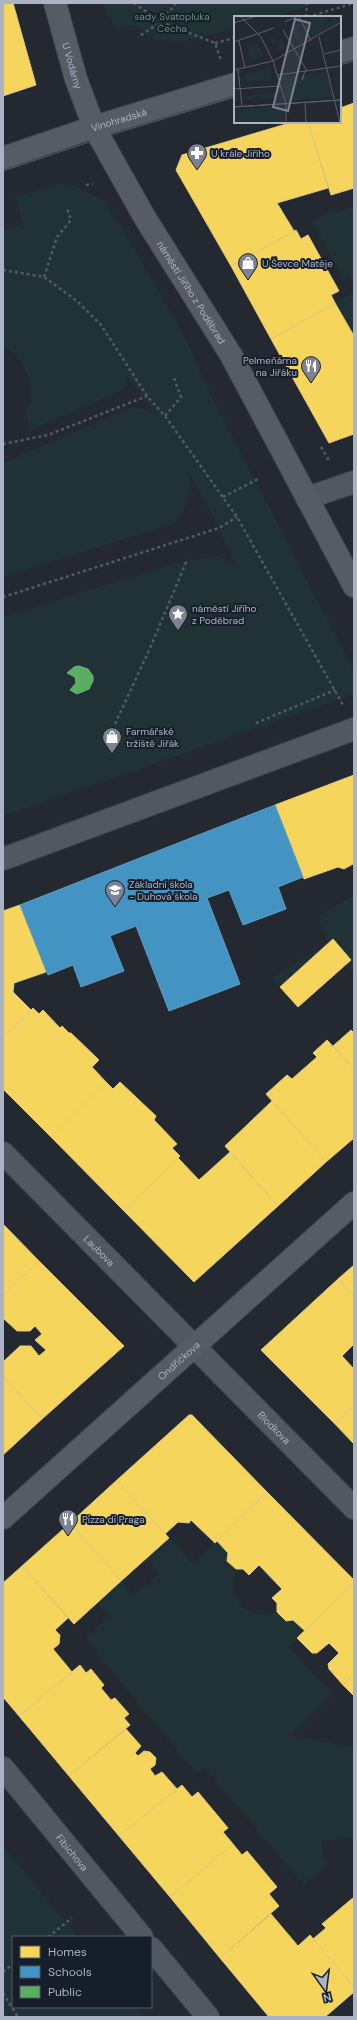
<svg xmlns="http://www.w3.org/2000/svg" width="357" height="2020" font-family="'DM Sans',sans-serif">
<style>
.green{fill:#213237;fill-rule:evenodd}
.homes{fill:#f6d55c;stroke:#e0cb7c}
.schools{fill:#4393c3;stroke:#629dc4}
.public{fill:#5aae61;stroke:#72b07f}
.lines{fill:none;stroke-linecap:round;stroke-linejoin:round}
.street-casing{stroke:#40434a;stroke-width:24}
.secondary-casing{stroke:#40434a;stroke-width:24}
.path{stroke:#555a62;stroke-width:2.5;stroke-dasharray:3 3;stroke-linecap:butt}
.street{stroke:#525760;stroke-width:22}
.secondary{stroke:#575b64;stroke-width:22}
.tram{stroke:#575b63;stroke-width:1}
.labels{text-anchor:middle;stroke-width:4;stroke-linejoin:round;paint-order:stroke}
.park-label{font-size:10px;fill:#629571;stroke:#171e2b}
.street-label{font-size:10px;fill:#abb3c5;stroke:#171e2b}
.poi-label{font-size:10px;fill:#abb3c5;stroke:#171e2b;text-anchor:start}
.inset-road{fill:none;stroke:#5a606c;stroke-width:1}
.view{fill:#7c8291;fill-opacity:0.15;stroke:#7c8291;stroke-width:2}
.inset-edge{fill:none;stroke:#abb3c5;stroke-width:2}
</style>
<rect width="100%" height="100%" fill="#242831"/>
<path class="green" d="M102,3H318L273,17H235V29L179,42L155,40L135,25L116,29Z
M57,184L74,186L103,200L124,231L185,337L211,396L354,671V694L3,816V617L187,560L220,556L236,566L214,518L190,474C188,499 192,503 174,523L3,577V463L132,408L146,409L156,416L127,376L126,385L121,391L30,430C29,425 26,418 26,412C27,409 29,407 30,404C34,381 24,356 3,346V230L23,224L15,197ZM79,666C91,669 96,678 89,689L77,694L70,690L76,683L75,677L68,672L74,667Z
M354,207V285L350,277L344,280L312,221L334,209L336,212Z
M354,293V336L335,303Z
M353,896L354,969L351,970L346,964L351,960L339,947L342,944L339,941L336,943L333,940L328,944L280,987L271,978L328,944L318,916Z
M169,1538L193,1564L217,1541L228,1553L227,1561L236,1569C224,1596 250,1624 277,1612L285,1621L293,1620L305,1631L289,1647L332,1694L291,1735L354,1748V1837L321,1841L326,1865L304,1885L204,1767L196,1773L96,1652L97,1650L85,1637L109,1616L97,1603L121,1581L134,1596L159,1573L147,1558Z
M3,1846L78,1937H13V2007H136L144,2017H3Z"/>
<path class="homes" d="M3,3H13L36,85L3,96Z
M354,103V188L331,195L308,122H340V108Z
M293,122H308L328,188L277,203L294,231L231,266L176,170L182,155Z
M296,230L301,239L308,235L339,291L331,295L335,303L271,339L231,266Z
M335,303L354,336V434L329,443L271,339Z
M354,775V865L353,864L344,869L338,867L304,879L275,805Z
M20,905L46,972L14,983L13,992L31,1010L3,1038V911Z
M333,939L351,960L298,1007L280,987Z
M33,1008L39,1014L43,1010L60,1028L62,1026L69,1033H71L99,1060L92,1067L106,1082L51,1137L3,1089V1038Z
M351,1030L354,1033V1069L333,1046Z
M327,1040L354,1069V1138L326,1162L266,1094L287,1075L292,1079L317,1057L313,1053Z
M106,1082L113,1089L120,1082L156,1116L154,1120L177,1144L172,1148L180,1156L124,1211L51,1137Z
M272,1101L326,1162L278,1206L225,1146Z
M230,1152L278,1206L194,1282L124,1211L178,1158L199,1180Z
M3,1224L39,1261L3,1296Z
M39,1261L124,1346L42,1419L3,1376V1362L20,1346H31L39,1356L46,1350L35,1340L42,1334L35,1326L30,1331H17L3,1318V1296Z
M354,1265V1297L338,1279Z
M338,1279L354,1297V1344L342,1356L354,1369V1405L335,1424L261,1350Z
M3,1376L42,1419L3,1455Z
M354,1405V1444L335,1424Z
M189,1415H192L267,1492L215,1543L191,1520L189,1523L178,1522L165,1534L117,1480Z
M117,1480L169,1538L121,1581L70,1523Z
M267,1492L354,1580V1583L305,1631L293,1620L286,1621L277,1612V1603L272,1598L282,1589L259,1565L249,1575L243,1569H236L227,1561L228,1553L217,1541Z
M70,1523L121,1581L74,1624L22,1566Z
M22,1566L68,1618L55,1630L60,1635L59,1644L53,1649L72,1672L19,1716L3,1697V1583Z
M354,1583V1673L343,1685L329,1669L328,1664L339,1653L329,1643L317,1653H312L297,1638Z
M80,1665L86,1673L91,1669L104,1685L101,1688L111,1700L115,1698L129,1714L124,1718L130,1725L69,1776L19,1716Z
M354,1673V1696L343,1685Z
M126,1729L141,1746L135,1753L138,1756L144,1751L150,1752L156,1758L155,1765L150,1769L155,1776L162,1772L177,1789L119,1836L69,1776Z
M182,1785L192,1797L198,1792L228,1828L223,1832L233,1844L170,1897L119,1836Z
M233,1844L242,1855L247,1851L277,1887L269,1894L279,1906L220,1958L170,1897Z
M354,1897V1987L313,1939L326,1928L322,1924Z
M271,1914L298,1946L310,1935L354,1987V1992L325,2017H269L220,1958Z"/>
<path class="schools" d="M275,805L303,877L278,887L286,909L243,925L229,890L207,898L240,984L169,1011L136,926L110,936L124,971L81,987L73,965L48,975L20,905Z"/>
<path class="public" d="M79,666L88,669L93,676V681L89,689L77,694L70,690L76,683L75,677L67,673L74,667Z"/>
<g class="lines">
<defs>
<g id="street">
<path d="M307,498L354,482"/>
<path d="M3,859L354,729"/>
<path id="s1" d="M3,1153L354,1508"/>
<path id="s2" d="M3,1768L142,1937"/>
<path d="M151,1948L208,2017"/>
</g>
<g id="secondary">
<path id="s3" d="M55,3L76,79L94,127L145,218L231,355L354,586"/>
<path d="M340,52L354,48"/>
<path id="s4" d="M3,158L94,127L235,84"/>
<path id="s5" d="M3,1518L354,1203"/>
</g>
</defs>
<use href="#street" class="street-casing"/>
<use href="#secondary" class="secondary-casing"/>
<path class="path" d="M134,3L161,22L138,37
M176,3L161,22L215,43L221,60
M306,17L307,3
M308,17L354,3
M215,43L235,38
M86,185L93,184
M3,270L44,277L77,301L101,325L147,396L165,416L237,517L343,705
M44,277L57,237L71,220L67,208
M165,416L181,397L174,378
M3,444L48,435L147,396
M321,447L330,462
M223,497L258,479
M3,597L219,528L237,517
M256,723L335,690
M115,724L151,646L187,560
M48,1937L72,1918
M3,1972L13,1964
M3,1993L18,2017"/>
<use href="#street" class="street"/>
<use href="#secondary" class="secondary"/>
<path class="tram" d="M340,44L354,40
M340,65L354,61
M3,149L104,115L235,76
M3,171L110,135L235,97"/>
</g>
<defs>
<symbol id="pharmacy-pin" viewBox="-11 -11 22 30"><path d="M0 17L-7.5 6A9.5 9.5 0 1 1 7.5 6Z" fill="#7c8291" stroke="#171e2b"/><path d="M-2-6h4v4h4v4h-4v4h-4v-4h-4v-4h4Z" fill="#fff"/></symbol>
<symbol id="shop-pin" viewBox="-11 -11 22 30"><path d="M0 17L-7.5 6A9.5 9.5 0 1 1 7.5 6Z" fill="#7c8291" stroke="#171e2b"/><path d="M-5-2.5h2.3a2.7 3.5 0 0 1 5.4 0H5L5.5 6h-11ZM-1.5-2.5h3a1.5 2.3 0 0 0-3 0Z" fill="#fff"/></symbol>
<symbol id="restaurant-pin" viewBox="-11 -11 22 30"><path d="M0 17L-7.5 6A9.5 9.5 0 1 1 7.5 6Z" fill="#7c8291" stroke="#171e2b"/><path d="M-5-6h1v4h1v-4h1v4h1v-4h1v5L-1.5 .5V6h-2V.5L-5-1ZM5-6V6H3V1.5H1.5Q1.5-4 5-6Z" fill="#fff"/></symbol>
<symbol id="sight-pin" viewBox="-11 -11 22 30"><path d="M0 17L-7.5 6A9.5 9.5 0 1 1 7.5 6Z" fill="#7c8291" stroke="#171e2b"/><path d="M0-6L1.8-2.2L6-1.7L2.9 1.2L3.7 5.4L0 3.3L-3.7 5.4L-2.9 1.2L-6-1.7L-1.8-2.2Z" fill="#fff"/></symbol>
<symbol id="school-pin" viewBox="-11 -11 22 30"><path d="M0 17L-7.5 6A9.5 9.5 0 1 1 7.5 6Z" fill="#7c8291" stroke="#171e2b"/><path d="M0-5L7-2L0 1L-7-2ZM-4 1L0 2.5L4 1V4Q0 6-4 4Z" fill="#fff"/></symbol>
</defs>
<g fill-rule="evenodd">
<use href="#pharmacy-pin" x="186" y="142" width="22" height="30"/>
<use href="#shop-pin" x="237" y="252" width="22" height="30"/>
<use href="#restaurant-pin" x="300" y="355" width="22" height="30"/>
<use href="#sight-pin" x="167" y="603" width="22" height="30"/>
<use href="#shop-pin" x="101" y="726" width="22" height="30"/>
<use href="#school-pin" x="104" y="879" width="22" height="30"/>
<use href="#restaurant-pin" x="57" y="1508" width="22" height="30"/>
</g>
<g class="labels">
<g class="park-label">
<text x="172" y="20">sady Svatopluka<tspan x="172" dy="12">Čecha</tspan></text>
</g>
<g class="street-label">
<text dy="4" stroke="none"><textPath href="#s3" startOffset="65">U Vodárny</textPath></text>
<text dy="4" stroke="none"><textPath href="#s4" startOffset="122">Vinohradská</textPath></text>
<text dy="4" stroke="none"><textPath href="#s3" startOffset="322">náměstí Jiřího z Poděbrad</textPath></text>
<text dy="4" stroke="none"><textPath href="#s1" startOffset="137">Laubova</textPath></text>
<text dy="4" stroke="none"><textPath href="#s5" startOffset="236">Ondříčkova</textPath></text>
<text dy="4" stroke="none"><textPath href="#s1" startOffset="386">Blodkova</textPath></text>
<text dy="4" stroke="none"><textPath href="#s2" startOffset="109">Fibichova</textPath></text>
</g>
<g class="poi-label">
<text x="211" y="157">U krále Jiřího</text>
<text x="262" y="267">U Ševce Matěje</text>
<text x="297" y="364" text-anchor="end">Pelmeňárna<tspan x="297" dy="12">na Jiřáku</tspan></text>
<text x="192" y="612">náměstí Jiřího<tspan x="192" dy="12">z Poděbrad</tspan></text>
<text x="126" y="735">Farmářské<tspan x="126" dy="12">tržiště Jiřák</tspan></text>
<text x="129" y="888">Základní škola<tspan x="129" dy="12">- Duhová škola</tspan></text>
<text x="82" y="1523">Pizza di Praga</text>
</g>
</g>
<g transform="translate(234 16)">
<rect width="107" height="107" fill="#242831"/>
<path d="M68,0H92L95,7L99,6L98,0H101L103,6L78,22ZM62,9L68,22L64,26L57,14ZM40,21L43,26L47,23L51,31L45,36L41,32L45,31L43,27L40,28L36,23ZM23,28L30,40L16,44L13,29ZM35,52L38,64L11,66V58ZM93,56L99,81L52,85L46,61ZM43,76L42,82H25V80L14,84L12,80ZM44,91L50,92V107H0V93Z" fill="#213237"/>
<path class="inset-road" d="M6,0L27,21L39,45L52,88V107M65,0L77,25M51,6L64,0M0,7L22,0M49,14L73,55M85,21L106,107M5,25L11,52M0,26L40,12M90,38L107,34M0,54L39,45L107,6M4,54L8,90M44,59L107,50M70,60L68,64L71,55M0,73L46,70M71,86L72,107M0,91L107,84M0,91L107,84"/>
<path class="view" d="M61,3L76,7L54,95L39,91Z"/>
<rect width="107" height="107" class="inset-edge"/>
</g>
<rect width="357" height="2020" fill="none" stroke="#abb3c5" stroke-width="8"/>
<rect x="12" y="1936" width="140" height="72" fill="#171e2b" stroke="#525a69"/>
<rect x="20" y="1946" width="20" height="12" fill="#f6d55c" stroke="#525a69"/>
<text x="48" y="1956" font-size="12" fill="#abb3c5">Homes</text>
<rect x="20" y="1966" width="20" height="12" fill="#4393c3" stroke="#525a69"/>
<text x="48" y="1976" font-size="12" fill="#abb3c5">Schools</text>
<rect x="20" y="1986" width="20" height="12" fill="#5aae61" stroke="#525a69"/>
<text x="48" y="1996" font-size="12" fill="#abb3c5">Public</text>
<g transform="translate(325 1988) rotate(166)" stroke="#171e2b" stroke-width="3" paint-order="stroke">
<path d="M0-3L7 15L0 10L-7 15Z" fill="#abb3c5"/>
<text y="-6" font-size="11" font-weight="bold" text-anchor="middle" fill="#abb3c5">N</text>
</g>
</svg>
